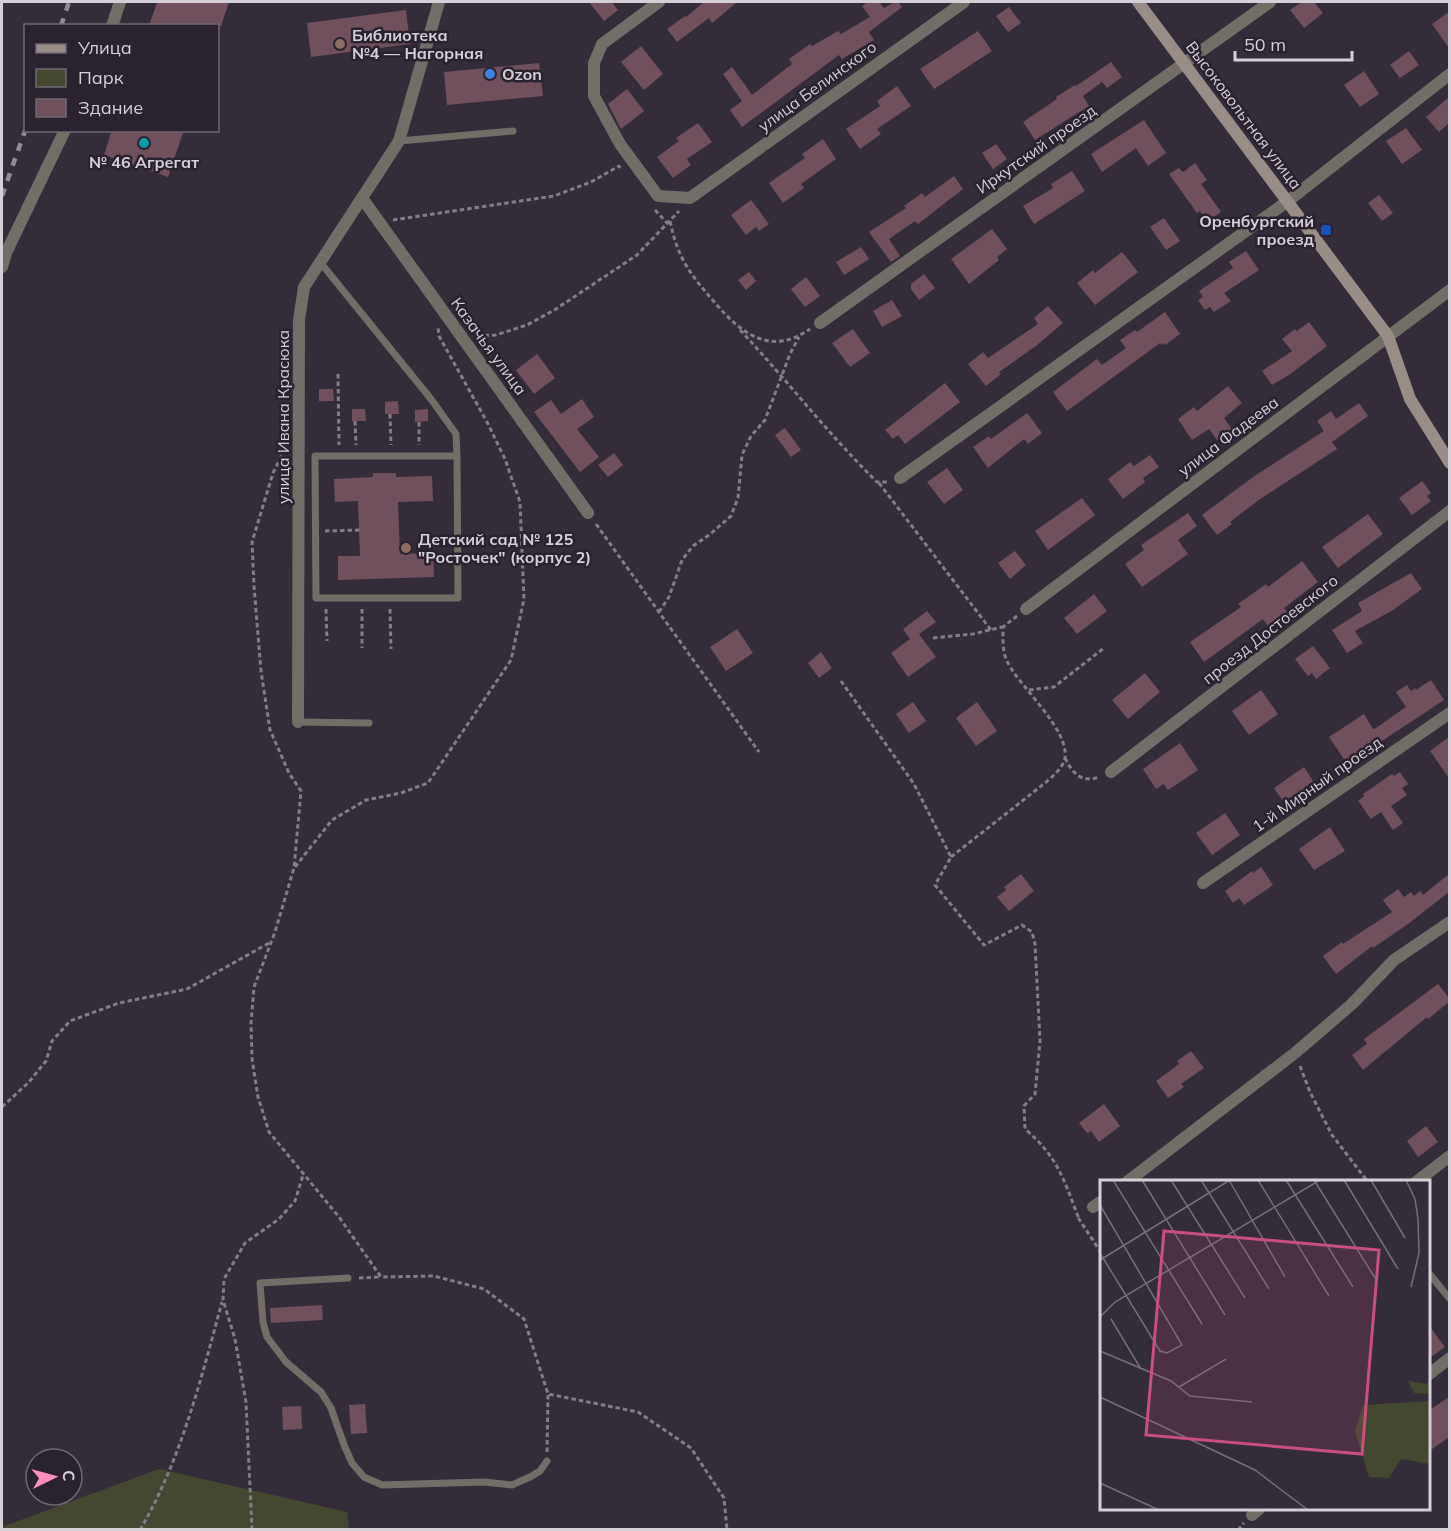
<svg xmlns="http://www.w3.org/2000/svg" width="1451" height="1531" font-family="Mulish,sans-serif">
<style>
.green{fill:#454830}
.building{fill:#70505d}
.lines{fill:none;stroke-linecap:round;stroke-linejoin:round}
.path{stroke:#847c87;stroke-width:3;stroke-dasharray:4.5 3;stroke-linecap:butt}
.lane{stroke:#736d68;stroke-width:7}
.street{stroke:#736d68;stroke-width:12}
.secondary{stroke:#998e87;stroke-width:12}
.rail{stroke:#928a95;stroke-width:4.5;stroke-dasharray:8 8;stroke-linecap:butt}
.education-dot{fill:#8d6e63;stroke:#2b222f;stroke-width:2}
.shop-dot{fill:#3f7fe0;stroke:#2b222f;stroke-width:2}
.culture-dot{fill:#0f9aa8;stroke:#2b222f;stroke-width:2}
.transit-dot{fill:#1a4fb4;stroke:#2b222f;stroke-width:2}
.labels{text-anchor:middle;stroke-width:5;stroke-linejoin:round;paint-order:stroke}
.poi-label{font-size:16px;font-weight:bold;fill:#d5cfd7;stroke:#2b222f;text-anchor:start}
.street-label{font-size:16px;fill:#d5cfd7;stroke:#2b222f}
.inset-road{fill:none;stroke:#756d78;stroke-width:1.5}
.view{fill:#c84f80;fill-opacity:0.15;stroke:#c84f80;stroke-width:3}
.inset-edge{fill:none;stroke:#d5cfd7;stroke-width:3}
</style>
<rect width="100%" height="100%" fill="#352c39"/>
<path class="green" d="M159,1469L347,1512L349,1529H2V1527L10,1524Z"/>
<path class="building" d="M157,2H229L221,26H149Z
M589,2H612L618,10L604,21Z
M704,2H737L712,23L709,18L677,42L667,29L685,16L686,17Z
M868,2H879L884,8L895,2H898L902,7L869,32L874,40L842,59L839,55L742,127L730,110L742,101L723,74L732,67L752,95L792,64L789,59L810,44L812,46L838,31L841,34L870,17L862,6Z
M1302,2H1314L1323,13L1304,28L1290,10Z
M1009,7L1021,23L1008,32L996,16Z
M406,10L410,44L311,57L307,23Z
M1449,12V48L1432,24Z
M978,31L992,51L934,89L920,69Z
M641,46L663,74L644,90L621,62Z
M1409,51L1419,65L1400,78L1390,65Z
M1111,62L1122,77L1107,88L1102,82L1083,96L1089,106L1035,140L1023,122L1057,99L1056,97L1075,85L1076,86Z
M539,63L543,96L447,105L444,72Z
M1364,71L1379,94L1360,107L1344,85Z
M897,86L911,106L877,129L881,134L860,149L846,129L880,106L877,101Z
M627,89L644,111L621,129L608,104Z
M1449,97V123L1439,132L1426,117Z
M1144,120L1166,153L1148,166L1136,148L1102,172L1091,154Z
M698,123L712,142L687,159L691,165L673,178L657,157L679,141L676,138Z
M1406,128L1422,150L1402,164L1386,141Z
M112,130H184L168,177L104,155Z
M823,139L836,159L801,184L804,188L783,203L769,183L805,158L802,154Z
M996,144L1007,159L993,169L982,153Z
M1195,163L1207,180L1201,184L1221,212L1207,222L1200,211L1197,213L1169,174L1179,168L1183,172Z
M1072,171L1085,191L1034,224L1023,206L1053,188L1051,184Z
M954,176L963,189L918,224L915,221L889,239L900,256L891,262L869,232L906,208L904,206L922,193L925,197Z
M1379,195L1393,213L1382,221L1368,203Z
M751,200L769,224L759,231L756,227L746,235L731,215Z
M1164,218L1180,241L1166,250L1150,227Z
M992,229L1007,249L997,257L999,260L969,284L951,259Z
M861,247L869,259L844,275L836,262Z
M1246,251L1259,270L1224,293L1231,301L1214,312L1210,307L1205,310L1198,300L1203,297L1199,291L1233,268L1229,262Z
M1122,252L1138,272L1095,305L1077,283L1093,270L1095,273Z
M749,272L756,281L746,290L738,280Z
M924,274L935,288L919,300L911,289V284Z
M806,277L820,296L805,307L791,289Z
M892,300L902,316L882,327L873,311Z
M1048,306L1063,323L1036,346L999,372L1001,374L986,386L968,364L983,352L988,358L1038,324L1034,318Z
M1165,312L1180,334L1165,345L1164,343L1161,345L1160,343L1067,411L1053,392L1097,359L1102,365L1126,348L1120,340L1135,330L1137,332Z
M1309,322L1327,346L1289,375L1272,385L1262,371L1292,351L1282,339L1295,329L1297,331Z
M853,329L870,353L850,367L832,343Z
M537,354L555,378L534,394L516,370Z
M945,383L960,402L905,444L898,435L893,439L885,430Z
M1228,386L1242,403L1224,418L1232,429L1217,440L1209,429L1192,440L1178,419L1194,407L1197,411Z
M319,389H333L334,401H319Z
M582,399L594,417L577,429L599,457L580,472L534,412L551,400L561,414Z
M398,401L399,414H385V402Z
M1359,403L1368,416L1332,442L1337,449L1260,499L1230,522L1232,524L1217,535L1202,515L1253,477L1324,431L1317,421L1331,411L1336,419Z
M352,409H365L366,421H352Z
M428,409V421L415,422V410Z
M1027,413L1042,433L1028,444L1024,439L988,468L973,447L989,436L991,439Z
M785,428L801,450L791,457L775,435Z
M614,453L623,465L608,477L598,465Z
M1150,455L1159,467L1143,478L1145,482L1123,499L1108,479L1130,462L1134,466Z
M947,468L963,490L944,504L927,482Z
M373,473H396V477L432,476L433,501L398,502L400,554L433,553L434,577L338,580V556H360L358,501L335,502L334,479L373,477Z
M1422,481L1431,493L1427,496L1431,501L1412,515L1399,498Z
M1082,498L1095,515L1048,550L1035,531Z
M1188,513L1197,526L1178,540L1188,554L1142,587L1125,564L1144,550L1141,545Z
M1368,514L1383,534L1338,568L1322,547Z
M1015,551L1026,565L1010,579L998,563Z
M1302,561L1318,582L1284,608L1289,615L1270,629L1263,619L1204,662L1190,642L1241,607L1238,604L1266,584L1268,587Z
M1411,573L1422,589L1393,610L1355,631L1363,643L1347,653L1332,630L1362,611L1358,603Z
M1094,594L1107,611L1077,634L1064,618Z
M927,611L936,622L919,634L936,657L908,677L891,653L910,639L903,629Z
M737,629L753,653L726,671L710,647Z
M1313,646L1330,668L1316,679L1312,673L1308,676L1295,659Z
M821,652L832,668L819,678L808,663Z
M1145,673L1160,692L1128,719L1112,700Z
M1431,680L1444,700L1347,764L1329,737L1364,714L1373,729L1376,728L1406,707L1396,692L1407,685L1411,691L1415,688L1416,690Z
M1261,690L1278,714L1249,735L1232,711Z
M913,702L926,721L909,733L896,714Z
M977,702L997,731L976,746L956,718Z
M1449,737V778L1430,751Z
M1180,743L1198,770L1168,790L1164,784L1156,789L1143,769Z
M1304,767L1319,790L1289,810L1274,788Z
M1400,772L1408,784L1402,788L1407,795L1391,806L1403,823L1393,830L1381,812L1371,819L1358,801L1364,796L1363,794L1392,774L1394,776Z
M1225,813L1240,835L1212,855L1196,833Z
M1330,827L1345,851L1314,870L1299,849Z
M1261,867L1273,885L1244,905L1239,898L1233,903L1225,891L1252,871L1253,873Z
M1021,874L1034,891L1009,911L997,897L1006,890L1004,887Z
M1449,874V892L1408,924L1373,948L1372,946L1336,974L1323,956L1342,942L1343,944L1392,912L1383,900L1398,889L1404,897L1411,892L1414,896L1420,891L1423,895Z
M1438,984L1449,998V1002L1428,1019L1427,1017L1363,1070L1352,1055L1367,1044L1364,1039Z
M1191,1051L1204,1068L1181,1084L1184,1087L1168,1098L1156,1081L1179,1064L1177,1061Z
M1104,1104L1120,1126L1099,1142L1091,1131L1087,1133L1079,1123Z
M1426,1126L1438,1142L1418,1157L1407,1141Z
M322,1305L323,1320L271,1323L270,1308Z
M1428,1324L1445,1347L1428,1359Z
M1449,1397V1437L1428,1452V1411Z
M365,1404L367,1433L351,1434L349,1405Z
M301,1406L302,1429L283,1430L282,1407Z"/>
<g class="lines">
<path class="path" d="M655,210L668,224
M393,220L554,196L591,182L619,166L620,168
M670,221C678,260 691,275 716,304C743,335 771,356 810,329
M740,330C787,380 828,434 877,482H889
M477,336L496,335L527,325L556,309L637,255L679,211
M338,374L339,445
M390,414L391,445
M355,421L356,445
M419,422V445
M285,449L273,473L252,542L254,586L261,671L270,730L289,773L301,791L294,868L275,932L254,987L251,1023L252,1059L258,1097L269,1132L339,1217L381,1277L434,1276L484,1289L524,1319L548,1394L638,1412L691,1448L724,1498L727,1530
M879,483L991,630
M596,524L759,752
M325,531L360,530
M326,609L327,641
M362,609V648
M390,609L391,649
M659,612L669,597L682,560L693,546L709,535L731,516L738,498L742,455L751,436L765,420L790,354L799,337
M933,638L973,634L1002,627
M841,681L914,784L951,857L935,885L984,945L1022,925L1032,932L1035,944L1040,1041L1035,1094L1024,1106L1025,1129C1058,1157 1064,1180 1079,1219
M1029,690L1054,687L1104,648
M1065,758C1073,774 1081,783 1100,777
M951,857L1045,783C1052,777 1063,768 1065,758C1069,729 1020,687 1008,663C1002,652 1003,640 1003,627L1017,616
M295,867L332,820L366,800L401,793L428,783L511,660L524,599L520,502L505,459L487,422L439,336L438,327
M1300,1066L1310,1092L1332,1135L1368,1182
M2,1107L29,1082L46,1061L52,1041L70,1021L119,1003L187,989L269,943
M1080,1218L1079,1219L1102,1254
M359,1278L381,1277
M547,1452L548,1394
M140,1530C181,1460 201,1379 222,1302
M252,1530L246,1402L235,1339L223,1300L224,1279L245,1243L279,1219L295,1201L303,1175
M1238,1530L1244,1523"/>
<path class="lane" d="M399,141L513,131
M320,262L431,399L456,434L457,456L458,598H316L315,456H457
M298,722L369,723
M1428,1272L1450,1299
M348,1278L260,1283L263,1322L267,1337L286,1362L321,1392L331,1408L344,1445L352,1463L364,1477L382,1485L484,1482L512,1485L530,1477L540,1471L547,1461"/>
<path class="street" d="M659,2L602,44L594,63V96L620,144L658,196L690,198L964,2
M112,26L120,2
M362,198L588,513
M2,267L6,253L65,130
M820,323L1270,2
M900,478L1288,201L1450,74
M1026,609L1450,290
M298,722L299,320L304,287L399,141L439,2
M1111,772L1450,511
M1203,883L1450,713
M1127,1182L1295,1053L1352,1004L1394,960L1450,922
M1416,1182L1450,1156
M1093,1207L1102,1201
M1428,1375L1450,1358
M1252,1515L1260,1508"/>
<path class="secondary" d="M1138,2L1388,336L1410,399L1450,463"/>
<path class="rail" d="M61,26L69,2
M2,196L26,128"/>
</g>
<g class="education-dot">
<circle cx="340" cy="44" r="6"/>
<circle cx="406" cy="548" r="6"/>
</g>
<circle class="shop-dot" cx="490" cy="74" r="6"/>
<circle class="culture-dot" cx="144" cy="143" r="6"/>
<rect class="transit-dot" x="1320" y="224" width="12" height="12" rx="3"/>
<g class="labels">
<g class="poi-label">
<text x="352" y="41">Библиотека<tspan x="352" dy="18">№4 — Нагорная</tspan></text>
<text x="502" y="80">Ozon</text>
<text x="144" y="168" text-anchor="middle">№ 46 Агрегат</text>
<text x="1314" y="227" text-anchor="end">Оренбургский<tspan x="1314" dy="18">проезд</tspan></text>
<text x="418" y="545">Детский сад № 125<tspan x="418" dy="18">"Росточек" (корпус 2)</tspan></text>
</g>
<g class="street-label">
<text transform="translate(817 86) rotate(-36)" y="6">улица Белинского</text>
<text transform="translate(1244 115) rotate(53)" y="6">Высоковольтная улица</text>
<text transform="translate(1036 149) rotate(-35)" y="6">Иркутский проезд</text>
<text transform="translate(489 346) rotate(54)" y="6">Казачья улица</text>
<text transform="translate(283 417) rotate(-90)" y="6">улица Ивана Красюка</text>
<text transform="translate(1228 436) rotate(-37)" y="6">улица Фадеева</text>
<text transform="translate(1270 629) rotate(-38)" y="6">проезд Достоевского</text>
<text transform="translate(1317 784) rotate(-35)" y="6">1-й Мирный проезд</text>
</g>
</g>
<g transform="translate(1100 1180)">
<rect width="330" height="330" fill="#352c39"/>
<path d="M330,199V214L314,213L308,201L327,204ZM330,221V284L301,279L289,298L269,297L255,251L263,225Z" fill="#454830"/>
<path class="inset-road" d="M13,0L102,144M42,0L125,135M71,0L145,118M101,0L169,109M129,0L185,97M158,0L229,116M186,0L253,107M214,0L275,98M244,0L298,89M271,0L305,58M306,0L315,19L318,39L319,73L311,107M0,25L82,165L67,173L60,171L0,73M0,80L130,0M0,137L15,122L220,0M11,139L41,189M0,171L71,201L90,216L152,222M79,207L126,179M0,217L155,290L208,330M0,303L59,330"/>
<path class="view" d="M64,51L279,70L262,274L46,255Z"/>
<rect width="330" height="330" class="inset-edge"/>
</g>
<rect width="1451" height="1531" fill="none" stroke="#d5cfd7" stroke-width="6"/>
<rect x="24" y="24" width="195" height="108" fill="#2b222f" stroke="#6f6772" stroke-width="1.5"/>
<rect x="36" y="44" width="30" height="9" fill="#998e87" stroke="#6f6772" stroke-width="1.5"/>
<text x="78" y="54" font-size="18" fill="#d5cfd7">Улица</text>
<rect x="36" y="69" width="30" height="18" fill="#454830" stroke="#6f6772" stroke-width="1.5"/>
<text x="78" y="84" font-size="18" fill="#d5cfd7">Парк</text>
<rect x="36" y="99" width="30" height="18" fill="#70505d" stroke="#6f6772" stroke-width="1.5"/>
<text x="78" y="114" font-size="18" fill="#d5cfd7">Здание</text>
<g transform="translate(54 1477) rotate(85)"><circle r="28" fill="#2b222f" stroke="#6f6772" stroke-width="1.5"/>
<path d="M0-4.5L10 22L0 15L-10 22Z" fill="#fe8ebe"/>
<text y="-9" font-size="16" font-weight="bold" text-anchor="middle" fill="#d5cfd7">С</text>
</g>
<path d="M1235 51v9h117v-9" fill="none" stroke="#d5cfd7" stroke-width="3"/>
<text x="1244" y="51" font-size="18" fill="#d5cfd7" stroke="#2b222f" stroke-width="4.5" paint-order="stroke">50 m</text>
</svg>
